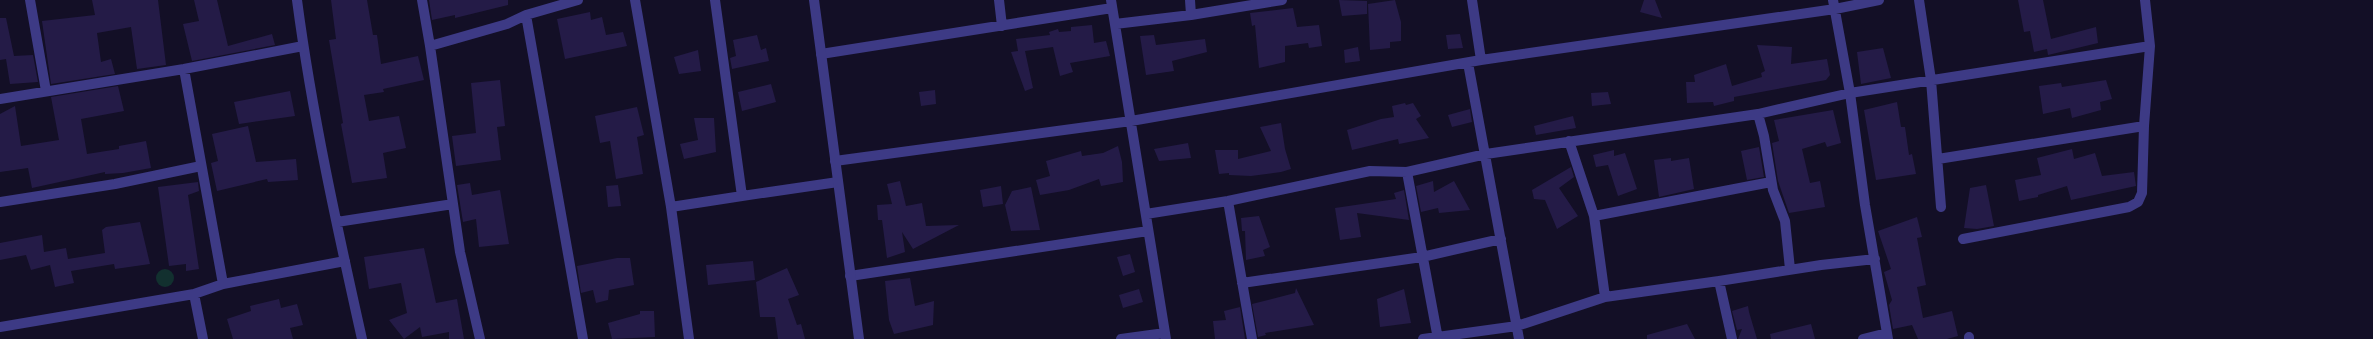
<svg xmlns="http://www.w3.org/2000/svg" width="2373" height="339" font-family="Helvetica,sans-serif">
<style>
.green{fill:#12302f}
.building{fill:#241b47}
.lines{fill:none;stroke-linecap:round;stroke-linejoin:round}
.minor{stroke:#3d3a85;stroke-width:10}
.tertiary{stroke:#3d3a85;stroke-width:10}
</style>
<rect width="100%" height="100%" fill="#130f26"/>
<path class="green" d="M156 278a9 9 0 1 1 18 0a9 9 0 1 1-18 0Z"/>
<path class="building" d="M92,0H158L166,65L137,69L131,27L97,33L101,62L111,59L115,74L51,84L42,21L95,15Z
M194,0H217L228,46L272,34L275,45L192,61L183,24L199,21Z
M331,0H367L373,35H377L381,64L418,56L424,80L383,89L384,92L364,95L369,121L399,116L406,148L383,153L387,178L352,183L341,124L343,123L329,40L336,39Z
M429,0H508V5L455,18V15L432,20Z
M1339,0L1367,1V14L1342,16Z
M1395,0L1401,22V41L1390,42V48L1370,50L1368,4Z
M1644,0H1655L1662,18L1640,12Z
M2018,0H2043L2051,39L2096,27L2098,43L2048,55L2047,49L2034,52L2030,31L2024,32Z
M1293,8L1297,27L1319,25L1322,46L1309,48L1308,43L1285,46V62L1259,68L1255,25L1252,26L1250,13Z
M590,12L591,20L602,17L606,35L623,32L627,46L565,59L557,19Z
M0,18H6L14,56L33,55L38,82L10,84L6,59L0,60Z
M1092,25L1094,43L1106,41L1110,56L1070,63L1073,72L1060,76L1053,47L1025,51L1033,88L1025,91L1011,52L1018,51L1016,39L1050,35L1049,32L1058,29L1059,32L1071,31V27Z
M1460,34L1463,48L1448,49L1446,35Z
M757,35L761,50L766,48L769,61L732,69L730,58L736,56L733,40Z
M1154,35L1156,45L1205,39L1207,52L1172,61L1174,71L1146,75L1140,36Z
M1757,45L1792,47L1791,64L1827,59L1830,75L1826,80L1734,97V101L1714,106L1713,102L1687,103L1686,82H1695L1694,75L1726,64L1732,86L1762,77L1761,73L1765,71Z
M1358,47L1360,61L1345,63L1344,50Z
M1883,48L1891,78L1861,84L1857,52Z
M698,50L701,71L679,74L674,57Z
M500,80L505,126L497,127L501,160L456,166L452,136L476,133L471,83Z
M2106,80L2112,99L2100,102L2101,110L2072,118L2070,108L2043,114L2039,86L2061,83L2062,87Z
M771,84L776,102L742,111L738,92Z
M118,86L124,111L81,119L87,154L119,149V146L146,141L151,168L123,173L105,174V172L32,188L28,168L0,172V114L15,106L21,146L59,140L51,97Z
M935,90L936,104L921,106L919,92Z
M290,91L295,116L239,124L234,102Z
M1608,92L1611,104L1592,106L1591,93Z
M1897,102L1901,127H1905L1909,155L1912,154L1916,174L1876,180L1864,110Z
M1405,103L1406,105L1413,103L1421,116L1416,119L1429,138L1399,144L1398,139L1352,150L1347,130L1381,119L1394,117L1392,106Z
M637,107L644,135L637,137L643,174L616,179L610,141L600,143L595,116Z
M1470,109L1472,122L1452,127L1448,115Z
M1833,110L1841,143L1827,147L1825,142L1802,149L1810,183L1820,181L1825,207L1789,213L1778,181L1772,143L1779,141L1774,120Z
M1573,116L1576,128L1536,135L1534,126Z
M694,118H714L716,152L684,159L680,144L698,140Z
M1281,123L1285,149L1291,169L1281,172L1251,176L1229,175V173L1219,174L1215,150H1238V159L1271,151L1260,127Z
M248,126L256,162L296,159L298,180L268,182L267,179L217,191L211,163L218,161L212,134Z
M1188,143L1191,158L1159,161L1154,149Z
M1118,146L1122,162L1123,182L1101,186L1099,179L1069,190L1040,195L1036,180L1050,176L1046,161L1081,151L1082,156L1103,153Z
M1759,147L1764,177L1747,180L1741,151Z
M2072,149L2074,159L2095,153L2102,176L2134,172L2136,186L2071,200L2067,186L2038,195V197L2019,201L2015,180L2041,175L2037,158Z
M1614,150V156L1625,153L1637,189L1618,196L1608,165L1596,167L1593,155Z
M1671,158V161L1689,158L1694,189L1659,197L1654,160Z
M1571,167L1574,177L1559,188L1578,216L1557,229L1545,200L1534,199L1532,190Z
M900,181L906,206L922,203L926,226L959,225L913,249L902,232L905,252L887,258L882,220H878L877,205L892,204L887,184Z
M1433,181L1434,192L1454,181L1470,210L1439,213L1438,208L1421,212L1416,186Z
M198,182L199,191L188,195L199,269L186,271V264L169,266L158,187Z
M470,183L472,195L500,190L509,244L479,247L476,219L463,222L457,185Z
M618,185L621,206L608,207L606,186Z
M1986,185L1994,226L1977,229L1964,228L1970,188Z
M1001,186L1003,204L983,207L980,190Z
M1031,187L1040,230L1011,231L1005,205L1012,191Z
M1404,190L1409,220L1357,213L1361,237L1340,240L1335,208L1396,199L1394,193Z
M1259,216L1270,247L1263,250L1265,256L1246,260L1245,231H1242L1241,218Z
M1917,217L1922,237L1917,238L1926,285L1917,287L1923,318L1952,311L1958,336L1947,339H1918L1912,325L1893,329L1889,305L1892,300L1884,272L1891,269L1878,231Z
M140,222L150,264L115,269L114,264L71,271L74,283L55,287L50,265L31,270L26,255L0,260V243L42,235L44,252L66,248L68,259L105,253L102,230L106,227Z
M424,248L436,303L457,299L464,339H449V332L422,337L420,327L404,339L389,320L407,313L401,283L369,289L364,257Z
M1130,254L1135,272L1123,276L1117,257Z
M617,258H630L634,285L609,290L608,300L596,303L593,290L581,293L577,266Z
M753,261L755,280L708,285L706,265Z
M787,268L799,295L788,299L797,325L801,324L805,339H778L775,317H760L756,282Z
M910,278L915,306L934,301L933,325L894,334L889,320L885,281Z
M1296,288L1314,325L1265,333L1266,335L1258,337L1252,304L1295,293Z
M1139,289L1143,302L1123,308L1119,295Z
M1404,289L1411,323L1380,327L1377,299Z
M279,299L281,308L297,304L303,325L290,328L293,339H233L227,319L251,311L250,306Z
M1748,306L1749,312L1757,339H1738L1742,329L1737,330L1732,311Z
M1240,307L1245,339H1215L1213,321L1226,320L1224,311Z
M640,311H654L655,337L612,339L608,323L640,314Z
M1687,324L1695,339H1647V335Z
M1811,324L1815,339H1771L1770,334Z"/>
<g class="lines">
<path class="minor" d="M30,0L46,91
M297,0C312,114 337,227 362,339
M422,0L430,46L507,24L526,15L578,0
M635,0L671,207L742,196
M715,0L742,196L838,182
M999,0L1002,26
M1111,0L1166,339
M1190,0L1191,15
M1472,0L1481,60
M1833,0L1850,93L1865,205L1888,339
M1919,0L1931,80L1941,207
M526,15L583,339
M1115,24L1191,15L1282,0
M430,46L460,252L480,339
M821,54L1112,8
M1468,63L1519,339
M184,69L223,284
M0,99L184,69L303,46
M1758,114L1764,136L1773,190L1785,221L1790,269
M1569,141L1594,216L1605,297
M1938,159L2144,126L2150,46L2145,0
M835,161L1131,121L1481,60L1835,9L1879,0
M1407,172L1438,339
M1228,201L1252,339
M0,202L115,184L201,166
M671,207L689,339
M1146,214L1228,201L1370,171L1407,172L1486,154L1758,114L1850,93L2150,46
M1594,216L1771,182
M337,222L453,204
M1963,239L2129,207L2138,202L2142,193L2144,126
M850,276L1148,231
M1719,281L1732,339
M1242,283L1422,257L1501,239
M194,294L203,339
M0,327L194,294L223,284L345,261
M1969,337V339
M1121,339L1165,333
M1423,339L1517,326L1605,297L1719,281L1821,265L1875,259
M1863,339L1887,333"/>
<path class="tertiary" d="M814,0L859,339"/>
</g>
</svg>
